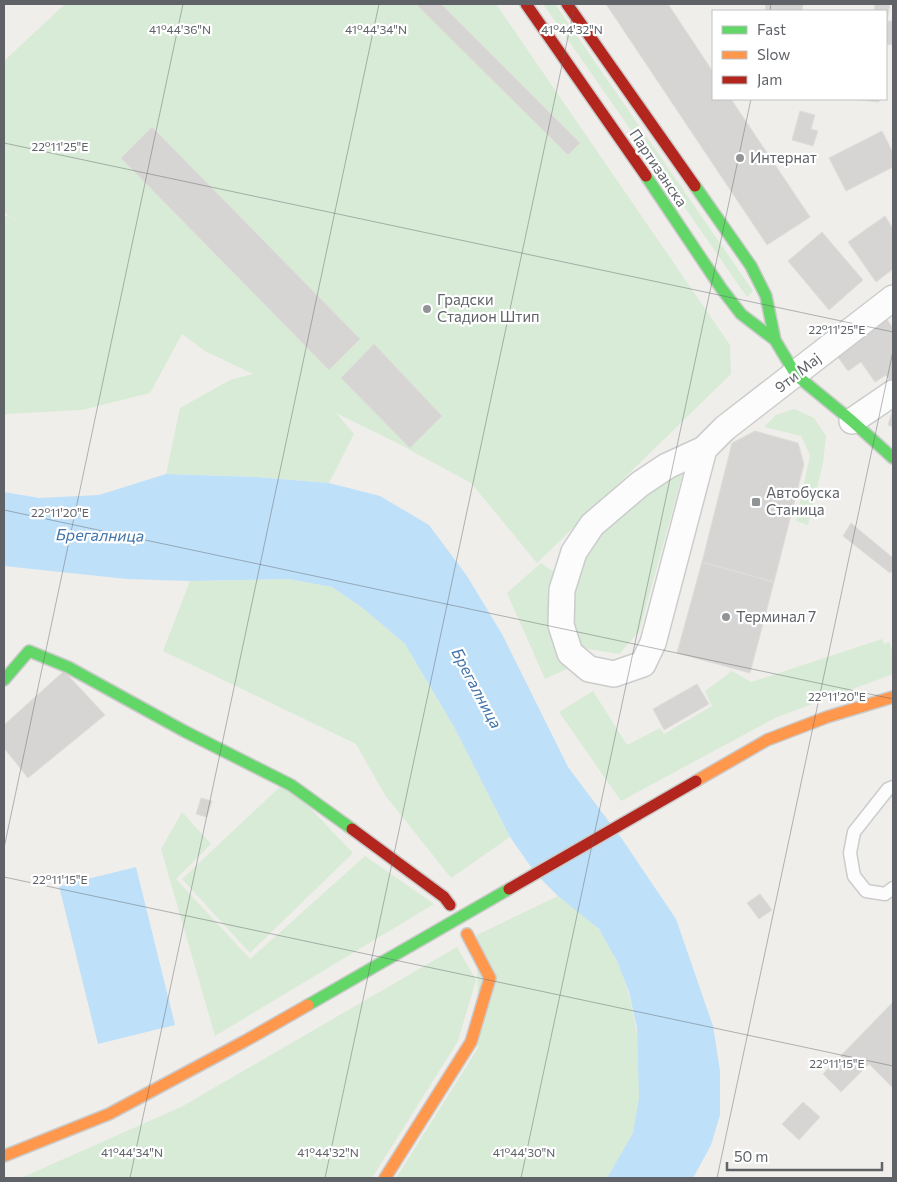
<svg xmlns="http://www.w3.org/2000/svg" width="897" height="1182" font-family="Commissioner,sans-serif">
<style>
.green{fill:#d8ebd6}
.water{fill:#bfe0f9}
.building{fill:#d6d5d3;stroke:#deddd9}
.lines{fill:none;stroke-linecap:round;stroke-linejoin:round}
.lane-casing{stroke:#cbcccc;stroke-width:15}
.street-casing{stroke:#cbcccc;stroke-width:28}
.fast-casing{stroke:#cacacb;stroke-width:14}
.slow-casing{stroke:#cacacb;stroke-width:14}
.jam-casing{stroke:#cacacb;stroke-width:14}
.lane{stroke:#fdfcfc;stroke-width:12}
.street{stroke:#fdfcfc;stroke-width:25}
.fast{stroke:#63d668;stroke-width:11}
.slow{stroke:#ff974d;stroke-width:11}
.jam{stroke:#b3261e;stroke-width:11}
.ticks{fill:none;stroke:#5f6368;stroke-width:1;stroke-opacity:0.45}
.poi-dot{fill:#919496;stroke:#fff;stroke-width:2}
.labels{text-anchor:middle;stroke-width:4.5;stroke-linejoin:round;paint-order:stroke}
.poi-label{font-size:15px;fill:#5f6368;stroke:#fff;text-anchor:start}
.street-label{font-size:15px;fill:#5f6368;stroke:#fff}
.water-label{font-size:16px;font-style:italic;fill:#4174aa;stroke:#fff}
.ticks-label{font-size:12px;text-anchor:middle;fill:#5f6368;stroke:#fff;stroke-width:4.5;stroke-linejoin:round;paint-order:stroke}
</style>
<rect width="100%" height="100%" fill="#efeeea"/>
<path class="green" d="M65,4H496L730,345L731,374L537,563L471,483L397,443L336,413L354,434L329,483L256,477L166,474L180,408L230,380L253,374L205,351L182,334L150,393L82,410L4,414V218L7,215L20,223L4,212V61Z
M543,4H555L753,291L747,297Z
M794,409L814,418L826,436L823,463L808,525L796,521L810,455L801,436L764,427L776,415Z
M682,466V476L639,632L619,654L582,648L571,623V592L597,529Z
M541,563L558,575L569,668L545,679L507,593Z
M288,579L332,587L364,609L405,644L454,727L510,837L451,878L385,795L356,744L163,651L190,581Z
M882,639L884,644L889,642L893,652V674L775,718L621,801L559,712L593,691L627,745L660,728L664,734L712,706L705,691L732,671L751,682Z
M285,782L353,853L250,953L182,879Z
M182,812L211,844L176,879L250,959L365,856L434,904L215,1036L161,849Z
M558,896C569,905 590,919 599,930C635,976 650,1077 633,1132C629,1145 614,1165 607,1178H396L478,1048L477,935Z
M457,947L476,980L458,1041L372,1178H21L181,1107Z"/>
<path class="water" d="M166,474L256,477L329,483L380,496L429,525L467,576L502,634L568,767L622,839L676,919L713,1026L720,1071V1115L711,1145L693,1178H607L633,1133L639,1098L637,1028L629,992L617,961L599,929L558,896L536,874L510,837L454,727L405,644L364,609L332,587L288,579L190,581L127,579L4,566V492L39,498L99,495Z
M136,867L175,1025L98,1044L59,886Z"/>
<path class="building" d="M416,4H441L580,143L568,155Z
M606,4H668L713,72V99H731L810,217L767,245Z
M766,4H803L802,11H765Z
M875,4H890L887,21H893V45L886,44V11H874Z
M850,99H879V102Z
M800,111L815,115L811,129L818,131L813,146L792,140Z
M152,127L360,339L329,370L121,158Z
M882,131L893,153V167L846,191L829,158Z
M885,216L893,229V269L876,282L848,242Z
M822,232L863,280L829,310L788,261Z
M886,318L893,328V385L886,375L875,382L861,362L848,371L835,353Z
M374,344L442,416L410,448L341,378Z
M893,409V427L888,425Z
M755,431L798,443L804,464L774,582L702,562L732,443Z
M851,523L893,558V570L890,573L843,536Z
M702,562L774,582L750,673L677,653Z
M64,671L105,715L28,778L4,748V725Z
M697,684L709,704L664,730L653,709Z
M201,798L212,801L207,817L196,814Z
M760,894L772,910L759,919L747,903Z
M893,1002V1088L869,1064L841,1092L823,1074Z
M803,1102L820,1117L799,1140L782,1124Z"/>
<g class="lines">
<defs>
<path id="lane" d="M893,787L888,789L854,832L850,853L854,876L866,891L885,894L893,888"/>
<path id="street" d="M852,421L893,393
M704,449L653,643L643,664L614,674L589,669L570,653L561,625L562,590L574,552L592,525L640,484L667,466L704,449L725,428L893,298"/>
<path id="fast" d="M646,176L721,288L741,314L775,340
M695,186L751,266L766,296L775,340L796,375L852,421L893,458
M4,680L29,651L68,667L184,731L291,785L352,829
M308,1005L509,889"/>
<path id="slow" d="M696,781L767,740L827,717L893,697
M4,1156L109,1114L245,1041L308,1005
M385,1178L471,1042L490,978L467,934"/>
<path id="jam" d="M526,4L646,176
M567,4L695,186
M352,829L444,897L450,905
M509,889L696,781"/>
</defs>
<use href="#lane" class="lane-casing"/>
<use href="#street" class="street-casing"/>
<use href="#fast" class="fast-casing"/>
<use href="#slow" class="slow-casing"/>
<use href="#jam" class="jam-casing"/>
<use href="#lane" class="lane"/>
<use href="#street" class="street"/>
<use href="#fast" class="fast"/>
<use href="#slow" class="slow"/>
<use href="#jam" class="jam"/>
</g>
<path class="ticks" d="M770,11L771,4M4,143L893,332M4,510L893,699M4,848L183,4M4,877L893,1066M130,1178L379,4M325,1178L575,4M521,1178L751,99M717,1178L893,351"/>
<g class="poi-dot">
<circle cx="740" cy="158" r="5"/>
<circle cx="427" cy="309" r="5"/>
<rect x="751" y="497" width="10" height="10" rx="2.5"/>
<circle cx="726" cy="617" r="5"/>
</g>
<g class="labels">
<g class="poi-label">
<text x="750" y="163">Интернат</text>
<text x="437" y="305">Градски<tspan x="437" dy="17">Стадион Штип</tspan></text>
<text x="766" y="498">Автобуска<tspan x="766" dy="17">Станица</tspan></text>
<text x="736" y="622">Терминал 7</text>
</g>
<g class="street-label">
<text transform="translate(658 168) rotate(56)" y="5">Партизанска</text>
<text transform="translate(798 373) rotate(-38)" y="5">9ти Мај</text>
</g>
<g class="water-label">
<text transform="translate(100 535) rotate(1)" y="6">Брегалница</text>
<text transform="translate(477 688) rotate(62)" y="6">Брегалница</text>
</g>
</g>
<g class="ticks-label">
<text x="180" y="34">41°44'36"N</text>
<text x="376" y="34">41°44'34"N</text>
<text x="572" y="34">41°44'32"N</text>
<text x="60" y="151">22°11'25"E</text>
<text x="837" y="334">22°11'25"E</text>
<text x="60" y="517">22°11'20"E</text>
<text x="837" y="701">22°11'20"E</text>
<text x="60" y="884">22°11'15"E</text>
<text x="837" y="1068">22°11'15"E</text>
<text x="132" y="1157">41°44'34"N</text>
<text x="328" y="1157">41°44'32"N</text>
<text x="524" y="1157">41°44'30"N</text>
</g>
<rect width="897" height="1182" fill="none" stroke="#5f6368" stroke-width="10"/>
<rect x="712" y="10" width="175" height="90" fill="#ffffff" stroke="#bfc1c3"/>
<rect x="722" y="26" width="25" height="8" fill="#63d668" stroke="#bfc1c3"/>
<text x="757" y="35" font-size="15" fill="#5f6368">Fast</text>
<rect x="722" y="51" width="25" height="8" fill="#ff974d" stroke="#bfc1c3"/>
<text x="757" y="60" font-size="15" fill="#5f6368">Slow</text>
<rect x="722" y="76" width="25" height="8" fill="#b3261e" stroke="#bfc1c3"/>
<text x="757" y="85" font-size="15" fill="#5f6368">Jam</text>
<path d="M727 1162v8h155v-8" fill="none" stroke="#5f6368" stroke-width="2.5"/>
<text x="734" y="1162" font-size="15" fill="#5f6368" stroke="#ffffff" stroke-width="4" paint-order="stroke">50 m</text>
</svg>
